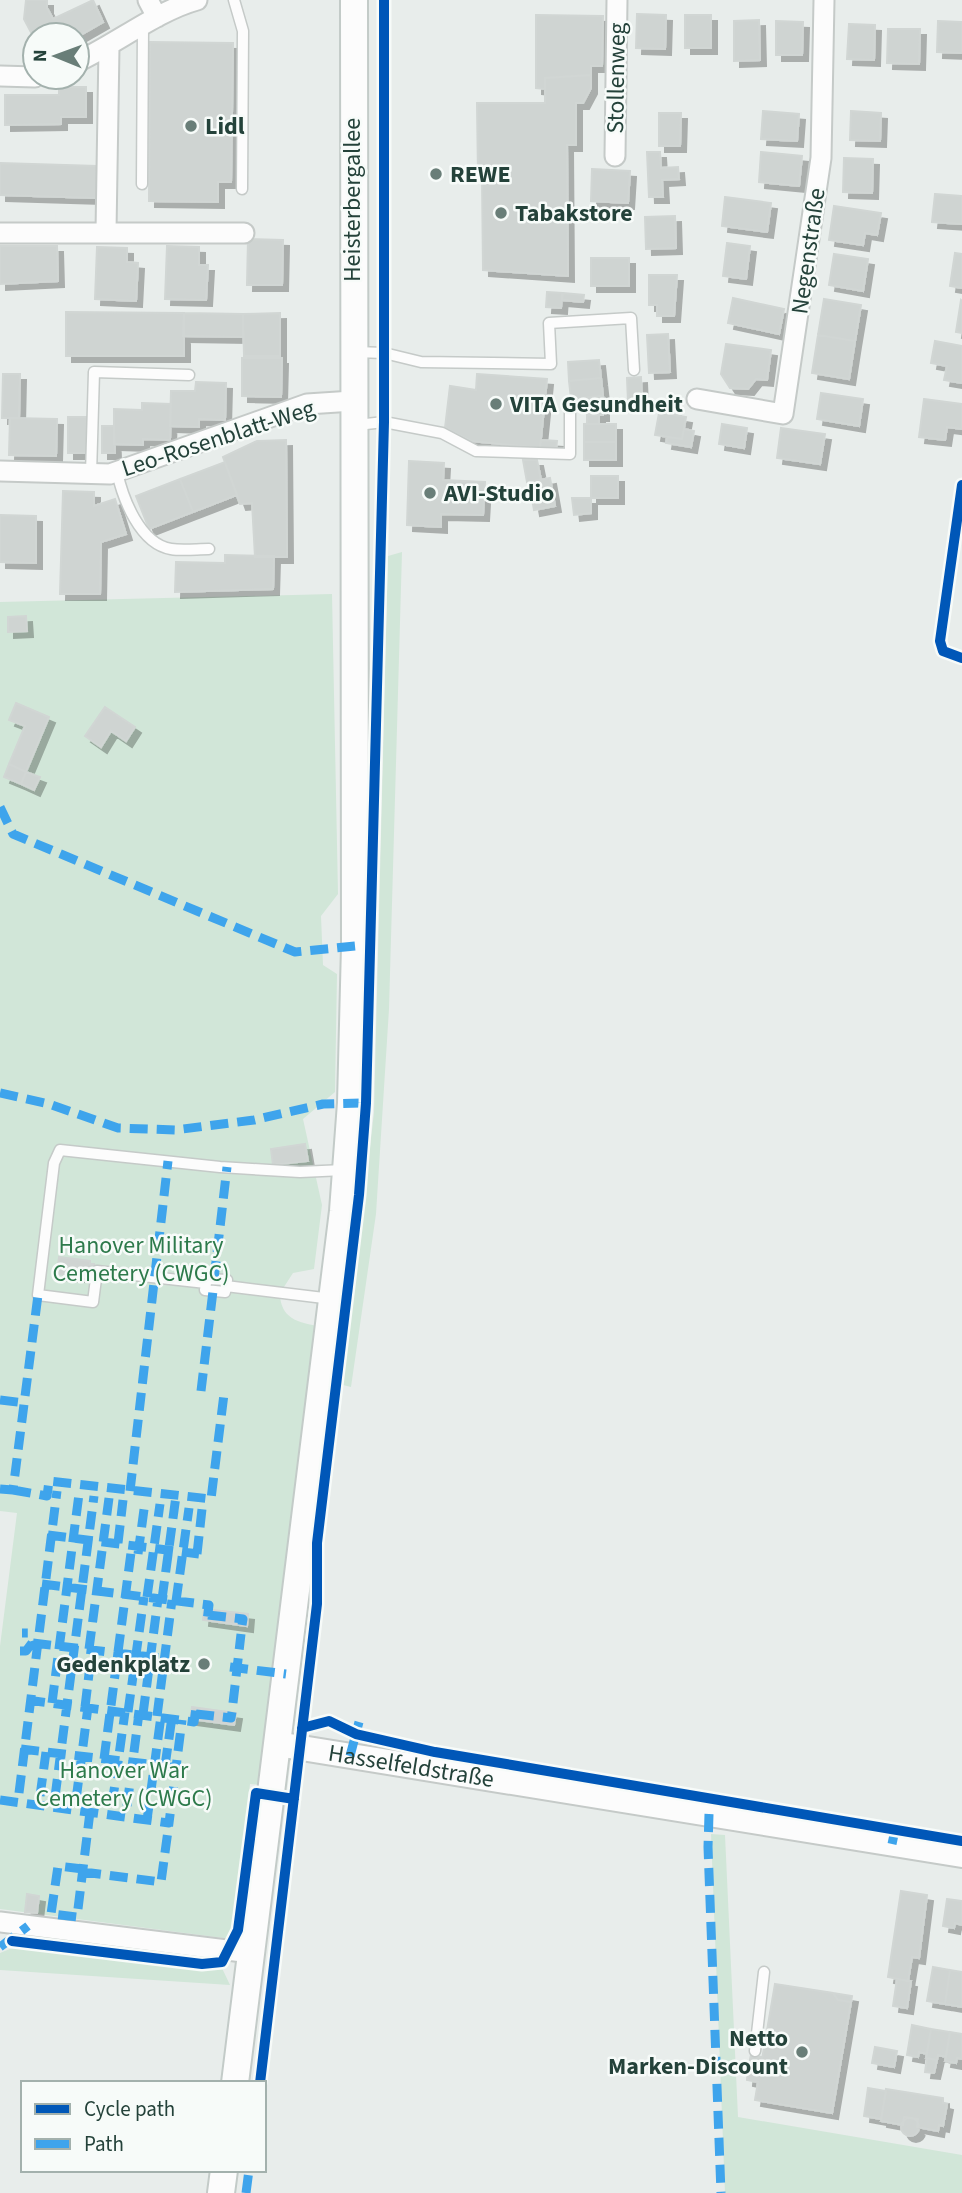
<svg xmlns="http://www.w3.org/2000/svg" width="962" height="2193" font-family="'Source Sans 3',sans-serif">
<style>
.green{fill:#d1e6d8}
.building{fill:#cfd4d2;stroke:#d1d6d4;stroke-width:2;filter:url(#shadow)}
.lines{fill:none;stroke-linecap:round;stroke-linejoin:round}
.service-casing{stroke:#c5cac8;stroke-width:13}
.minor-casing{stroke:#c5cac8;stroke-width:23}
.tertiary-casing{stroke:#c5cac8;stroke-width:28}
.secondary-casing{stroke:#c3cbc8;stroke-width:30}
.service{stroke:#fcfcfc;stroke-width:10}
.minor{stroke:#fcfcfc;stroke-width:19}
.tertiary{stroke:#fcfcfc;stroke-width:24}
.secondary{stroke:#fcfcfc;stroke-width:26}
.quiet{stroke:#3ea4ec;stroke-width:9;stroke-dasharray:18 9;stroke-linecap:butt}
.cycleway-casing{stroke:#f7fbf9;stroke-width:15}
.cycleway{stroke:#0057b8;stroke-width:10}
.poi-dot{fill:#697e78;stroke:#f7fbf9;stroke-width:2.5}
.labels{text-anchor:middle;stroke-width:5;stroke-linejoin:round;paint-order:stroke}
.street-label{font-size:24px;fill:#24423a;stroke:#f7fbf9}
.poi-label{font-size:24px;font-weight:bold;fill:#24423a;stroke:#f7fbf9;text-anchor:start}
.park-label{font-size:24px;fill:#2d7a4b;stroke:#f7fbf9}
</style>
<defs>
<filter id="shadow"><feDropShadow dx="6" dy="6" stdDeviation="0" flood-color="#0004"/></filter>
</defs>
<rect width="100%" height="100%" fill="#e8edeb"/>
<path class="green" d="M402,552L389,1009L376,1214L351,1387L343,1385L374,1112L388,556Z
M332,594L338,894L321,916L323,965L337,974L335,1092L303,1119L322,1205L314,1269L293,1273L280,1293C280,1318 298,1323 319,1326L262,1785L250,1784L231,1939L0,1909V1646L17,1513L0,1511V602Z
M711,1834L725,1835L738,2117L962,2155V2193H725Z
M17,1946L209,1969L221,1966L230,1985L0,1970V1953Z"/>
<path class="building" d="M26,0H47V8L53,19L93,0L103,22L77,37L35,35V40L24,19Z
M637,14L666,15L665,49L636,48Z
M536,15L603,16L602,66H591V75L545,78V89L536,88Z
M685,15H711V48H685Z
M759,20L760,60L734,61V21Z
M776,21L803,22L802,55H776Z
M938,21L962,22V53L937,52Z
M849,24L875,25L874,60L847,59Z
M888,29H920L919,64L887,63Z
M150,42L233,43L231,182H218V202L149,201Z
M591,75V88L583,103H576V145H567L568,276L483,270L482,176H478L477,103H545V78Z
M59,87H86V117H61V124L5,125V95H59Z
M763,111L799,114L797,141L761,139Z
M851,111L881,113L880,141L850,140Z
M659,113H681L680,146H659Z
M647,152H660L661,168L678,167L679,179L662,180L663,197H649Z
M761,152L802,156L799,186L759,182Z
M844,158L873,159L872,193L843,192Z
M0,163L97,166L96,198L0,195Z
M592,169L630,171L628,203L591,201Z
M935,194L962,196V224L932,222Z
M725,197L771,203L767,232L722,226Z
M834,206L881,213L877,235L865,233L863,245L829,240Z
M675,216L676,248L646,249L645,217Z
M248,239L283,240L282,285H247Z
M727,243L750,246L746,279L723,276Z
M0,246H57L58,281L0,284Z
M167,246L199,247V265H208L206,300L165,299Z
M97,247L127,248V262L138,263L136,301L95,299Z
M955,253L962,254V288L950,286Z
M834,254L868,259L863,291L829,285Z
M591,258H629V286H591Z
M649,275H677L674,316H657V305H649Z
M547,292L562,293L561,308L546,307Z
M563,293L584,295L583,302L562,300Z
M733,298L784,309L779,334L728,323Z
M824,299L861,305L855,341L818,335Z
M961,300L962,301V333L956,332Z
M66,312L184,313V356H66Z
M184,313L243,314V337L183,336Z
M280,313V356H244L243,314Z
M668,334L670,372L649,373L647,335Z
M818,335L855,341L849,379L812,373Z
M935,341L962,346V383L944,380L947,366L931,363Z
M726,344L771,350L767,380L756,379L748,389L730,388L721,374Z
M242,358H282L281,397L242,396Z
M599,360L601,378L569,381L568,362Z
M3,374H20L19,418H2Z
M477,374L547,379L540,448L471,441L445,428L450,386L476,390Z
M641,377L642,401L628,402L627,378Z
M601,378L603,396L571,399L569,381Z
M196,382L226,383L225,420L199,419V427L170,426L171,391H195Z
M821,393L863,399L859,426L817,419Z
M600,396V406L584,407V398Z
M924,399L962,404V429L947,427L945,440L919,437Z
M142,403L171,404L170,440L143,439V445L114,444V409L142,410Z
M587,406H603V415H587Z
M668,409L675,410L674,415L686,417L682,439L655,435L659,413L668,414Z
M587,415H599V424H587Z
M68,417H87V453H68Z
M10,418L57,419L56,456L9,455Z
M584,424H616V442H584Z
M722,424L747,428L744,448L719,444Z
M102,426H114L115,453H102Z
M781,428L825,434L820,464L777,458Z
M684,429L694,431L691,447L666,443L667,437L682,439Z
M286,440L287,557H255L252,503L240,504L223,457L257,441Z
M541,440L557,441L556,450L540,448Z
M584,442H616V460H584Z
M523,460H537L541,480L527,482Z
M409,461L444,463L443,480L485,482L483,515L441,514V527L407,525Z
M225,462L237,495L193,512L180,479Z
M591,476H618V498H591Z
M550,478L555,506L534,510L529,482Z
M180,479L193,512L149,529L136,496Z
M63,491L94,492V506L115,499L126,534L101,542L100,594H60Z
M572,498H591V513L574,515Z
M0,515L36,516V563L0,562Z
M225,555L274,556L273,589L175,592L176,562L225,563Z
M26,616L27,631L8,632V617Z
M16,703L49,717L26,772L9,764L25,726L9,720Z
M105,707L135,727L126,741L111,731L101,747L85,736Z
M9,764L26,772L21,784L4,777Z
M26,772L40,777L34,790L21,784Z
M305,1144L308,1161L273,1165L271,1149Z
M59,1257L90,1261V1264H94L93,1274H89L88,1277L57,1274Z
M204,1609L248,1614L247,1626L203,1620Z
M192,1707L236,1713L234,1725L190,1719Z
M901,1891L927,1895L919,1958L912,1957L908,1981L888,1977Z
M27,1894L39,1896L37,1913L25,1912Z
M947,1899L962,1901V1925L955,1923L954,1928L943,1926Z
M933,1967L950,1970L945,2004L927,2001Z
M950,1970L962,1972V2007L945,2004Z
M897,1979L911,1981L907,2008L893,2006Z
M775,1984L833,1993L838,2000L851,2002L832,2113L755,2100L758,2082L747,2080L748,2069L760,2071Z
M833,1993L852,1996L851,2002L838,2000Z
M912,2025L931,2029L927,2054L919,2052L918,2057L907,2055Z
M931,2029L950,2032L946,2057L938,2055L937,2060L926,2058Z
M950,2032L962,2034V2059L957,2058L956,2063L945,2061Z
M875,2047L897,2051L894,2067L872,2063Z
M751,2055L762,2057L760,2071L748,2069Z
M927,2058L937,2060L934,2073L925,2072Z
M868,2088L886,2091L881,2119L864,2116Z
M886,2089L943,2098V2103L947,2104L943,2126L939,2125L938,2131L917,2127L918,2119L904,2117L903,2125L881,2121Z
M901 2127a9 9 0 1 1 18 0a9 9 0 1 1-18 0Z"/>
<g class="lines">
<defs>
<path id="service" d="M234,0L243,31L242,189
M142,184L143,27
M356,352L384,353L421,362L551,364L549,323L631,318L634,370
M357,425L384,422L442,433L476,451L570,454V413
M117,472C123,499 140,544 171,549C183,551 197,549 209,549
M91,474L94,372L189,375
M206,1283L205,1290L225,1292L226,1286
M332,1299L226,1286L227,1280L207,1279L206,1283L97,1271L93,1302L38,1295L54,1163L60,1150L220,1167L300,1172L344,1170
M755,2051L764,1972"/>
<path id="minor" d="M148,0L157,17
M77,62C116,44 157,11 197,0
M0,76L35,77
M615,156L617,0
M106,231L109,47
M0,233H244
M697,399L783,414L821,158L824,0
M0,471L110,474L307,404L353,401
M0,1922L251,1953"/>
<g id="tertiary">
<path id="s1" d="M277,1744L962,1855"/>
</g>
<path id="secondary" d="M235,2083L343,1211L351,1103L355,946L354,0
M221,2193L224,2170"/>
</defs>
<use href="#service" class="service-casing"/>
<use href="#minor" class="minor-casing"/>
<use href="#tertiary" class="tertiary-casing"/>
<use href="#secondary" class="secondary-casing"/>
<use href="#service" class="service"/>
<use href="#minor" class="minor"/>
<use href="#tertiary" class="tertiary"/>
<use href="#secondary" class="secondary"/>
<path class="quiet" d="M0,807L13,834L295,952L355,946
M0,1093L49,1104L118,1128L175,1130L254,1120L323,1104L366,1103
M214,1279L227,1167
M201,1391L213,1291
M0,1400L25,1403
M0,1489L13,1490L38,1295
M13,1490L47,1496L49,1481L211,1499L224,1394
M130,1491L168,1161
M48,1535L199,1554
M118,1543L123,1500
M138,1554L145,1502
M197,1554L202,1509
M42,1584L209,1605L207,1621
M147,1597L160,1504
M162,1599L176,1496
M176,1601L189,1508
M208,1615L243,1619L242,1625
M33,1643L168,1659
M89,1649L109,1498
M20,1651H26L32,1643L28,1633H22
M230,1667L286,1674
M27,1700L194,1722L196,1708
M52,1703L79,1494
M233,1703L241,1634
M85,1707L92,1649
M128,1712L144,1597
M143,1714L158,1599
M196,1714L231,1718L232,1712
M157,1716L172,1600
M21,1749L173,1767
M350,1756L359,1722
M104,1759L132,1545
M165,1766L172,1717
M19,1793L57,1491
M40,1796L46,1752
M55,1797L94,1496
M0,1800L169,1823L182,1720
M76,1800L88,1707
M112,1805L125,1712
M127,1806L139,1713
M709,1814L708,1847L721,2193
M147,1820L161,1716
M892,1844L895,1830
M83,1869L58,1866L51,1914L77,1917L90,1812
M83,1872L161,1882L169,1823
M0,1947L28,1926
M246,2193L249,2170"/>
<defs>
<path id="cycleway" d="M962,485L940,641L943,651L962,658
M302,1728L329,1721L356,1734L435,1752L962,1841
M12,1941L202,1964L222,1962L238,1930L256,1793L294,1799
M260,2083L317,1604V1543L359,1195L366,1103L384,422V0"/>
</defs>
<use href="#cycleway" class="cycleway-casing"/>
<use href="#cycleway" class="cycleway"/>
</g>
<g class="poi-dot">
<circle cx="191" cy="126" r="7"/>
<circle cx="436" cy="174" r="7"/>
<circle cx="501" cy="213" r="7"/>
<circle cx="496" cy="404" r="7"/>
<circle cx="430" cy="493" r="7"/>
<circle cx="204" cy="1664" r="7"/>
<circle cx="802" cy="2052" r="7"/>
</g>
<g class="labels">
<g class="street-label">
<text transform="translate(616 78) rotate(-89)" y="8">Stollenweg</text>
<text transform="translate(352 200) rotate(-90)" y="8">Heisterbergallee</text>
<text transform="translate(808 251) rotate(-82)" y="8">Negenstraße</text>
<text transform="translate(218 438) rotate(-18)" y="8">Leo-Rosenblatt-Weg</text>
<text dy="8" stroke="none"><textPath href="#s1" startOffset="136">Hasselfeldstraße</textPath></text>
</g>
<g class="poi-label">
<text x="205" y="134">Lidl</text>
<text x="450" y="182">REWE</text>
<text x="515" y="221">Tabakstore</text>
<text x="510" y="412">VITA Gesundheit</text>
<text x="444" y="501">AVI-Studio</text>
<text x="190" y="1672" text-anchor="end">Gedenkplatz</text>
<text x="788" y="2046" text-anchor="end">Netto<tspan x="788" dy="28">Marken-Discount</tspan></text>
</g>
<g class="park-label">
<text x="141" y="1253">Hanover Military<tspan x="141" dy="28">Cemetery (CWGC)</tspan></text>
<text x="124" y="1778">Hanover War<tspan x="124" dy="28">Cemetery (CWGC)</tspan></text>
</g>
</g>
<rect x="21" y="2081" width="245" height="91" fill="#f7fbf9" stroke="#a3b1ad" stroke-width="2"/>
<rect x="35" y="2104" width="35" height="10" fill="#0057b8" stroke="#a3b1ad" stroke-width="2"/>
<text x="84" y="2116" font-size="21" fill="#24423a">Cycle path</text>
<rect x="35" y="2139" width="35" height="10" fill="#3ea4ec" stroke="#a3b1ad" stroke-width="2"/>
<text x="84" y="2151" font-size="21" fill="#24423a">Path</text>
<g transform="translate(56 56) rotate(271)"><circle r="33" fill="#f7fbf9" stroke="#a3b1ad" stroke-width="2"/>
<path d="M0-5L12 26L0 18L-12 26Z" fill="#697e78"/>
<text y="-10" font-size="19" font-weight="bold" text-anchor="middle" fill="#24423a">N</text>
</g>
</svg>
